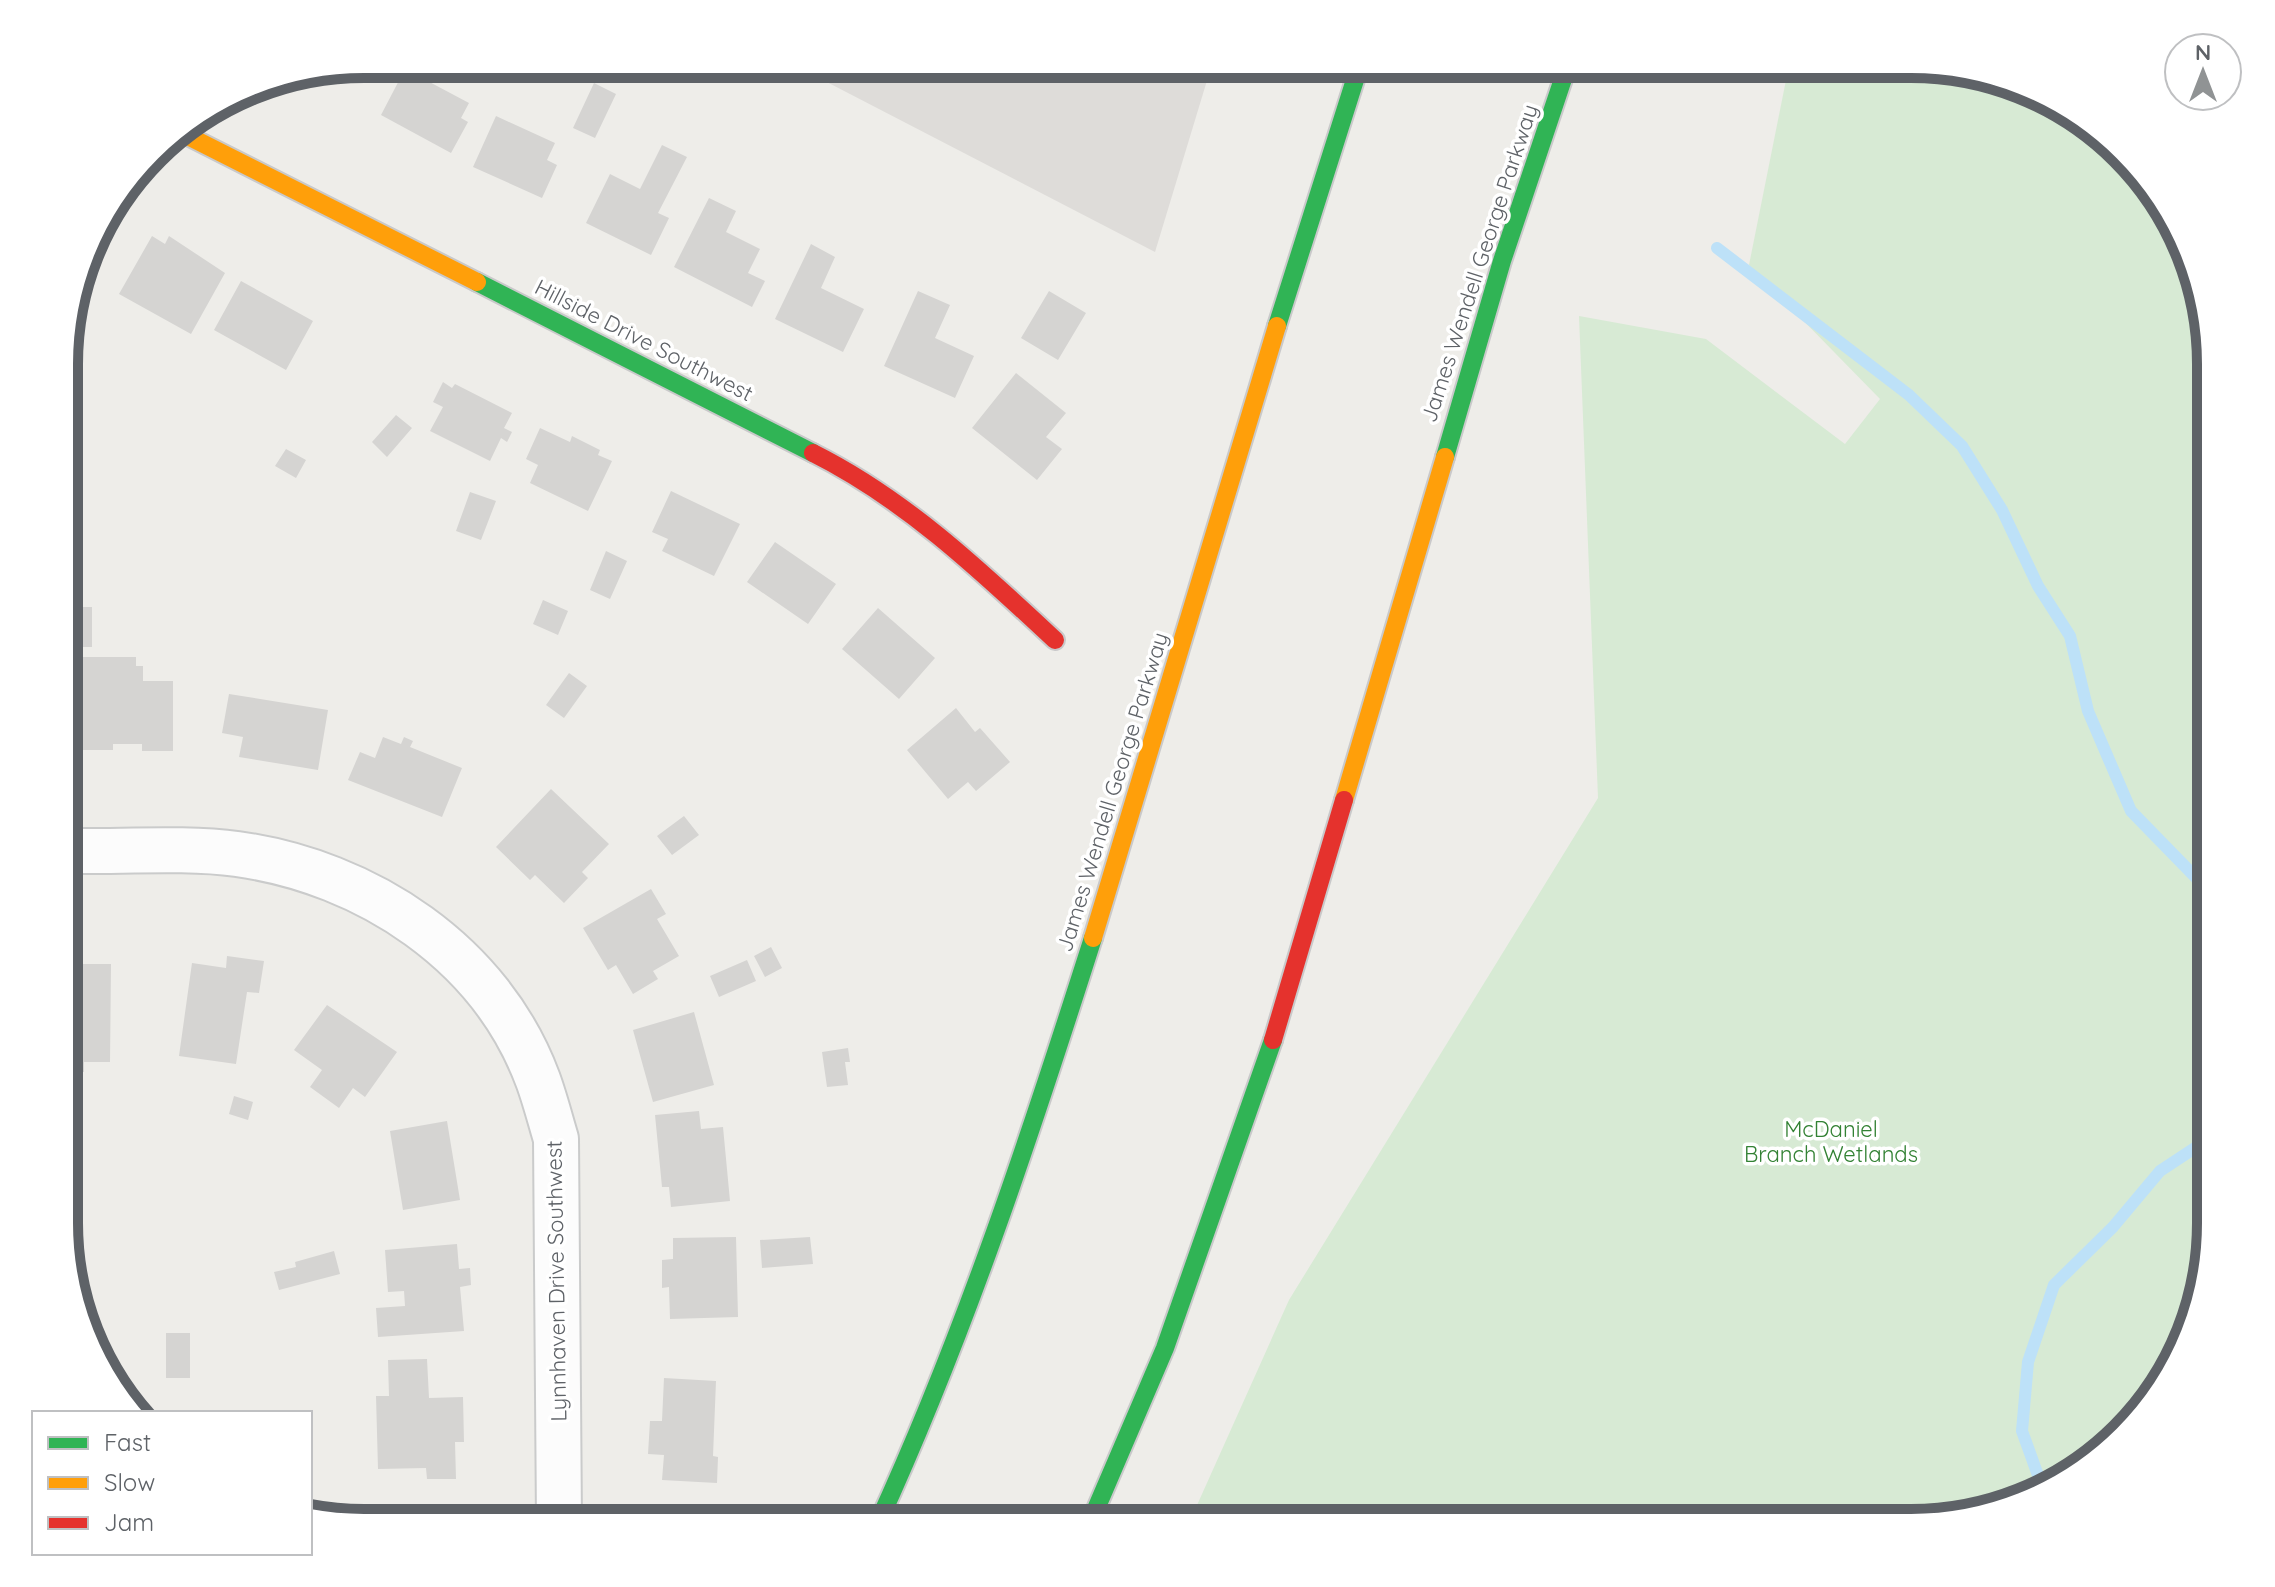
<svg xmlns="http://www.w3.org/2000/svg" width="2275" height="1587" font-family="Quicksand,sans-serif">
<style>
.industrial{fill:#dedcd9}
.green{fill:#d7ead4}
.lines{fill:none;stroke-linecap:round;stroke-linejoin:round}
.stream{stroke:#bde1f8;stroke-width:12}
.building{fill:#d5d4d2}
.street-casing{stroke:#cacbcb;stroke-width:48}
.fast-casing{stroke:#c9c9ca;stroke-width:22}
.slow-casing{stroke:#c9c9ca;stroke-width:22}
.jam-casing{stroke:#c9c9ca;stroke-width:22}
.street{stroke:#fcfcfc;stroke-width:44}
.fast{stroke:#30b455;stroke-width:18}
.slow{stroke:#ff9f0a;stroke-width:18}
.jam{stroke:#e5322d;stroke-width:18}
.labels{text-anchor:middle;stroke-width:7;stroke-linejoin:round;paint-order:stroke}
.street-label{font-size:22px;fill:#5e6267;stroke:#fff}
.park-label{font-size:22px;fill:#338234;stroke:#fff}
.rim{fill:none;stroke:#5e6267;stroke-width:10}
</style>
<rect width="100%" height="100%" fill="#eeede9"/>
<path class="industrial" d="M792,64H1212L1155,252Z"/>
<path class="green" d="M1789,65H1930L2008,80L2093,126L2180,231L2210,345V1242L2195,1320L2149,1405L2044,1492L1911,1523H1189L1289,1300L1598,798L1579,316L1706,339L1845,444L1880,399L1749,265Z"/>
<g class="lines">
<path class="stream" d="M1717,248L1909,395L1962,446L2002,510L2038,586L2070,636L2088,711L2131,811L2210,892
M2044,1492L2022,1431L2028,1362L2054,1285L2113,1227L2160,1171L2210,1138"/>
</g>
<path class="building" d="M405,69L469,103L461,118L468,122L451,153L381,115Z
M594,83L616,94L595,138L573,128Z
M496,116L555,143L547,160L557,165L542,198L473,167Z
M662,145L687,157L658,213L669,218L651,255L586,223L610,174L640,189Z
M709,198L736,211L726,232L760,249L748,273L765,281L752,307L674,267Z
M102,222L107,223L90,297L76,294L95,231Z
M152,236L165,244L169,236L225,273L191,334L119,294Z
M811,244L835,257L821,288L864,309L843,352L775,319Z
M241,281L313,321L286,370L214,330Z
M918,291L950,305L935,338L974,356L955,398L884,366Z
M1049,291L1086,313L1058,360L1021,338Z
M1016,373L1066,413L1046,437L1062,449L1037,480L972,428Z
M443,382L452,388L455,384L512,413L504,428L512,432L507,442L501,438L490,461L430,431L443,407L433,402Z
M396,415L412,428L387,457L372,442Z
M540,428L570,442L572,436L600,450L598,455L612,461L588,511L530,483L538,465L526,459Z
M286,449L306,460L296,478L275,466Z
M671,491L740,524L714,576L662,551L668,539L652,532Z
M470,492L496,501L481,540L456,531Z
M775,542L836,584L808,624L747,582Z
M606,551L627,561L610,599L590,590Z
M543,600L568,611L558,635L533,624Z
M67,607H92V647H67Z
M878,608L935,658L899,699L842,649Z
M82,657H136V666H143V681H173V751H142V744H113V750H82Z
M569,673L587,686L564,718L546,705Z
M229,694L328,710L318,770L239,757L243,737L222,733Z
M956,708L975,732L980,728L1010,762L976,791L968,782L948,799L907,750Z
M383,737L401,744L404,737L413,741L410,747L462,768L442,817L348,780L360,752L375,758Z
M551,789L609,844L582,872L588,878L564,903L535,875L530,880L496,847Z
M684,816L699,835L672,855L657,836Z
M651,889L666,914L657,919L679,956L653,971L658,979L633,994L616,965L608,970L583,928Z
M771,947L782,968L765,977L754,956Z
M67,951H75V960H81V964H111L110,1062H84V1072H67Z
M227,956L264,961L259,993L247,992L236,1064L179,1056L192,963L226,968Z
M747,960L756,981L719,997L710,976Z
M327,1005L397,1052L365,1097L353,1088L339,1108L310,1087L322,1070L294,1050Z
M694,1012L714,1085L653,1102L633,1030Z
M848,1048L850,1062H845L848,1085L827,1087L822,1052Z
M234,1096L253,1102L248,1120L229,1114Z
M699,1111L701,1129L723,1127L730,1201L671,1207L669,1187H662L655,1115Z
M447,1121L460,1200L403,1210L390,1131Z
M736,1237L738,1317L670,1319L669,1287L662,1288V1260L673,1259V1238Z
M810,1237L813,1264L762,1268L760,1240Z
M457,1244L459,1269L470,1268L471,1285L460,1287L464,1331L378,1337L376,1308L405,1306L404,1291L388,1292L385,1250Z
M334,1251L340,1274L279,1290L274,1272L296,1267L295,1262Z
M166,1333H190V1378H166Z
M427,1359L429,1398L463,1397L464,1442H455L456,1479H427L426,1468L378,1469L376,1396H389L388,1360Z
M664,1378L716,1381L713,1456L718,1457L717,1483L662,1480L664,1455L648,1454L650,1421H662Z"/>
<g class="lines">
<defs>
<path id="street" d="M67,851C118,852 187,847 237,854C367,872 491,953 538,1080C545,1099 550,1119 556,1139L559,1522"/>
<path id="fast" d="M477,282L813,453
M1277,326L1360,64
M1445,457L1502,261L1568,64
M878,1523C965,1333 1030,1136 1093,938
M1090,1523L1165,1348L1273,1040"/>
<path id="slow" d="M178,131L477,282
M1344,800L1445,457
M1093,938L1277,326"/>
<path id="jam" d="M813,453C905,499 980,570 1055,640
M1273,1040L1344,800"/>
</defs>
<use href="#street" class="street-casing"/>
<use href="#fast" class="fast-casing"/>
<use href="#slow" class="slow-casing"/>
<use href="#jam" class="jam-casing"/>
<use href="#street" class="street"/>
<use href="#fast" class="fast"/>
<use href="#slow" class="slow"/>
<use href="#jam" class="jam"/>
</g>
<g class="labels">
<g class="street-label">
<text transform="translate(1479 263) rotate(-72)" y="8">James Wendell George Parkway</text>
<text transform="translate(644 340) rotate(27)" y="8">Hillside Drive Southwest</text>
<text transform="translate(1112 792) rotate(-73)" y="8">James Wendell George Parkway</text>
<text transform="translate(556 1281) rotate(-91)" y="8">Lynnhaven Drive Southwest</text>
</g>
<g class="park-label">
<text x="1831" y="1137">McDaniel<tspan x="1831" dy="25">Branch Wetlands</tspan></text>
</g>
</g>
<path d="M0 0H2275V1587H0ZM364 78H1911A286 286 0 0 1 2197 364V1223A286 286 0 0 1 1911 1509H364A286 286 0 0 1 78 1223V364A286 286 0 0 1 364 78Z" fill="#fff" fill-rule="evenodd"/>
<path class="rim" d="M364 78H1911A286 286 0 0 1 2197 364V1223A286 286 0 0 1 1911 1509H364A286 286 0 0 1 78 1223V364A286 286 0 0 1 364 78Z"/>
<rect x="32" y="1411" width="280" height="144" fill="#ffffff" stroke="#bfc0c2" stroke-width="2"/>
<rect x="48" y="1437" width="40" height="12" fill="#30b455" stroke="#bfc0c2" stroke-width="2"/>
<text x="104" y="1451" font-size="24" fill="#5e6267">Fast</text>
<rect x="48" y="1477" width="40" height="12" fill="#ff9f0a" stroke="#bfc0c2" stroke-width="2"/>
<text x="104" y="1491" font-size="24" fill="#5e6267">Slow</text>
<rect x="48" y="1517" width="40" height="12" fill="#e5322d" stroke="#bfc0c2" stroke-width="2"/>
<text x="104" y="1531" font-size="24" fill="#5e6267">Jam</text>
<g transform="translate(2203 72)"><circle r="38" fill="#ffffff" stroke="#bfc0c2" stroke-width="2"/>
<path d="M0-6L14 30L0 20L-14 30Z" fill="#909394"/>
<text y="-12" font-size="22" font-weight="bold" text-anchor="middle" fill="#5e6267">N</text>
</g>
</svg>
